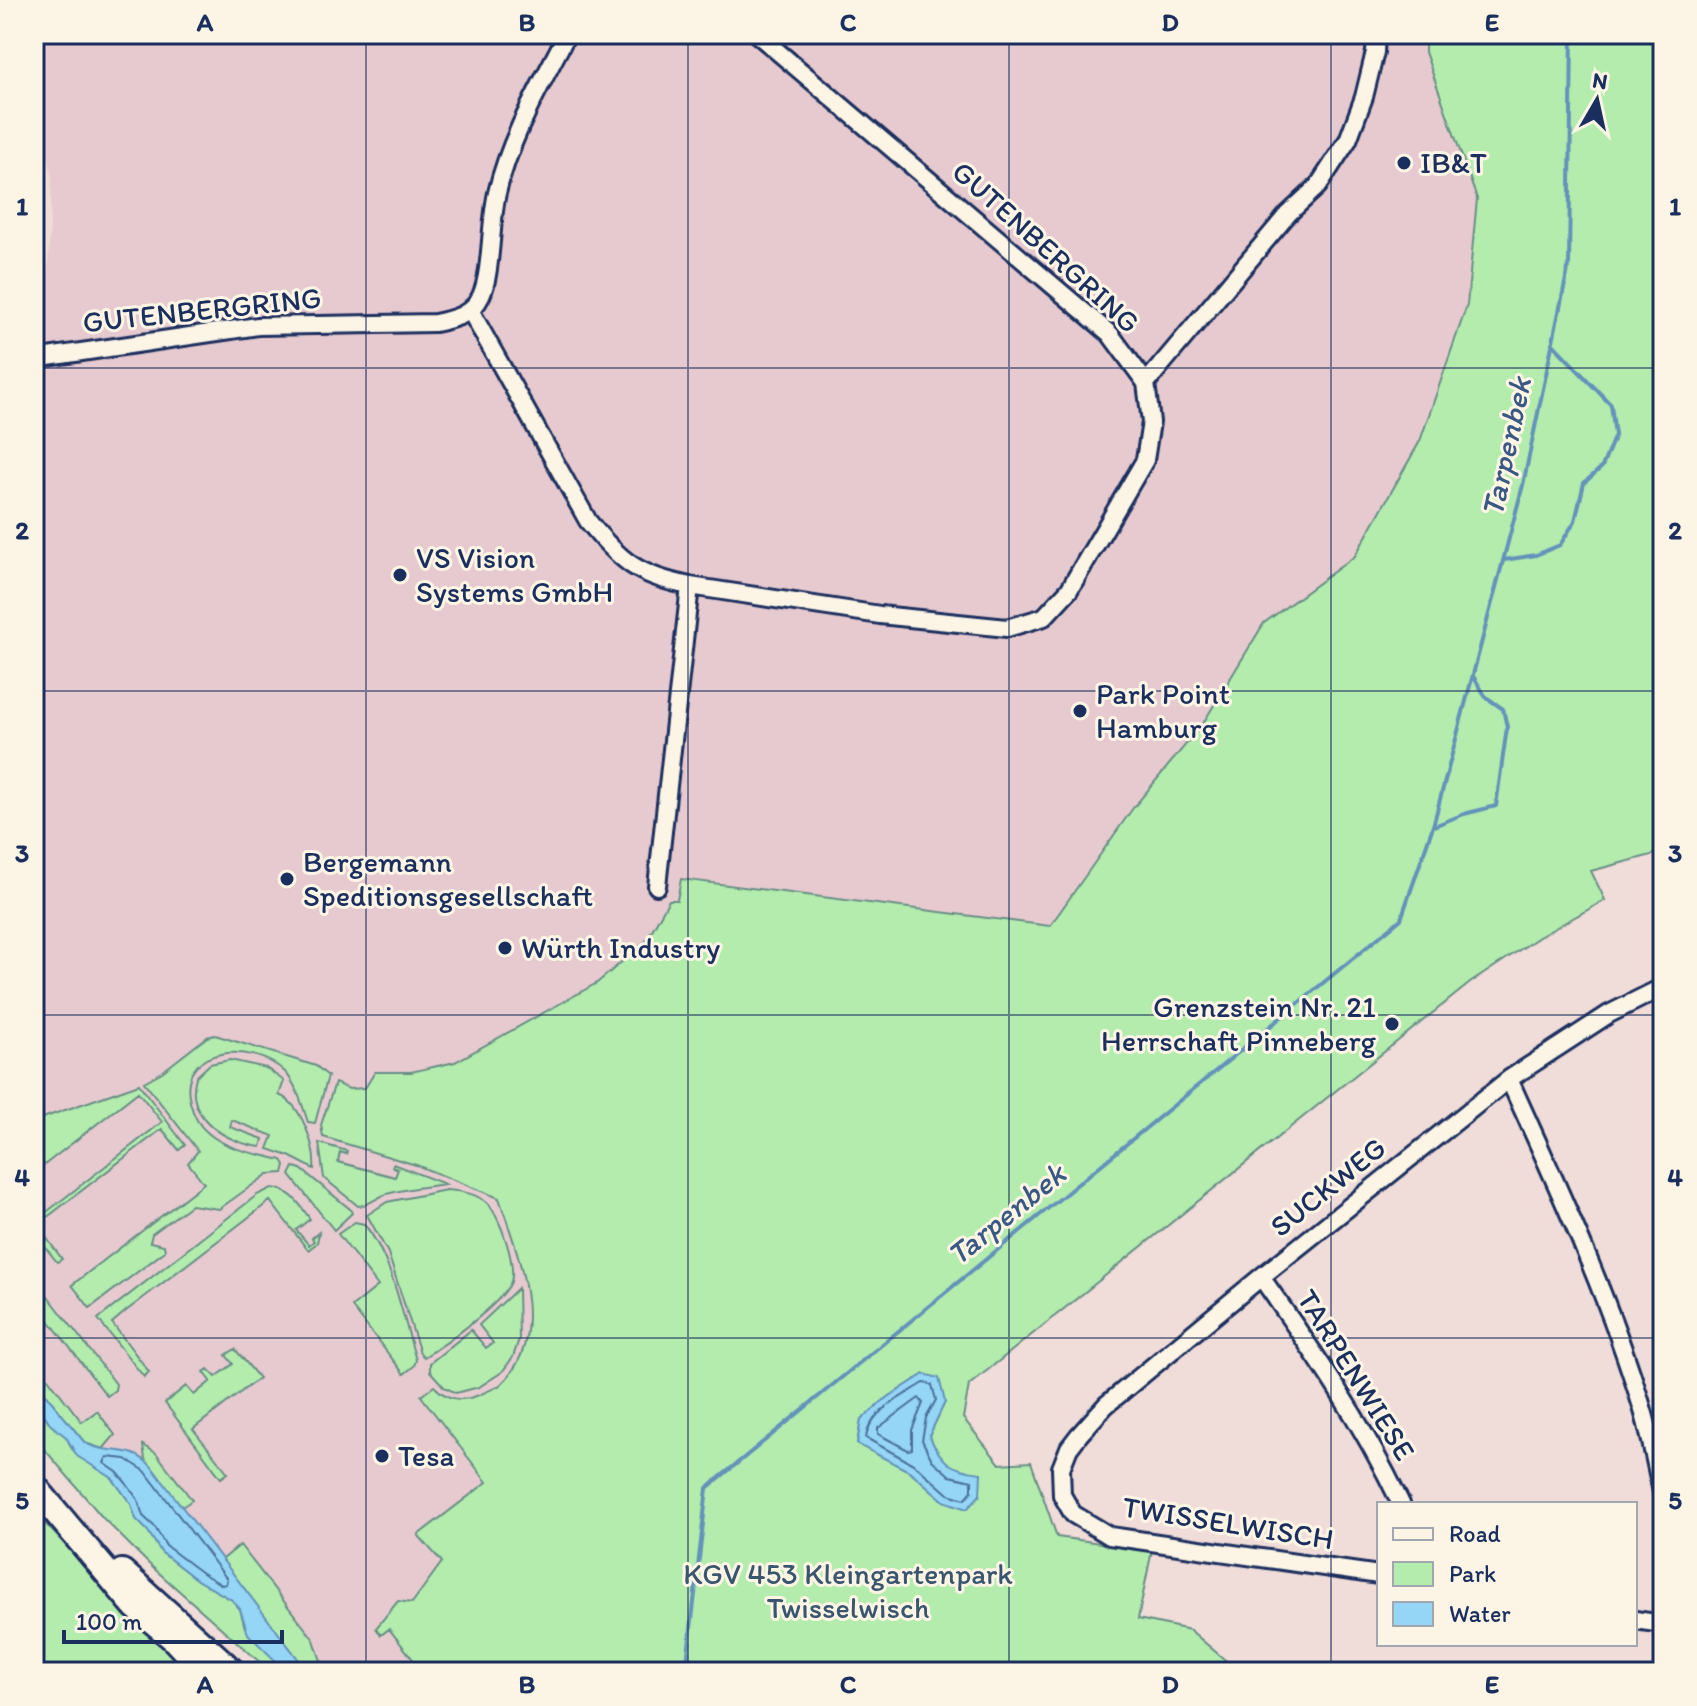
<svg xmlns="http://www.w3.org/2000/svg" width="1697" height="1706" font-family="Itim,sans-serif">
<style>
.built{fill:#e7cacf}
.green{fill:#b4ecae;stroke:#688e86;stroke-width:2;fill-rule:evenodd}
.water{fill:#95d5f6;stroke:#6493b9;stroke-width:2}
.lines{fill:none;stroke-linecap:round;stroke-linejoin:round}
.shore{stroke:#4c719b;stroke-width:2}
.stream{stroke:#6493b9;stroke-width:4}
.minor-casing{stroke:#1b2f5e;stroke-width:22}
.secondary-casing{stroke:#1b2f5e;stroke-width:30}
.minor{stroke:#fcf5e5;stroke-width:16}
.secondary{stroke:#fcf5e5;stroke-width:24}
.grid{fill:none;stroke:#1b2f5e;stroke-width:2;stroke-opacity:0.55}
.poi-dot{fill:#1b2f5e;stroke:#fcf5e5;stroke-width:3}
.labels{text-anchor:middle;stroke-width:6;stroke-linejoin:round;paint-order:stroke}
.poi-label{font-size:30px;fill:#1b2f5e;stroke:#fcf5e5;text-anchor:start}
.street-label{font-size:30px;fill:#1b2f5e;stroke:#fcf5e5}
.park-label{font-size:30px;fill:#3a556e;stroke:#fcf5e5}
.water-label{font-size:32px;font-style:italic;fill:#3a5884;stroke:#fcf5e5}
.neatline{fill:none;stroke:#1b2f5e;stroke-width:3}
.grid-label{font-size:26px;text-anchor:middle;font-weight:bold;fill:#1b2f5e}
</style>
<rect width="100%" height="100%" fill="#f0dcd8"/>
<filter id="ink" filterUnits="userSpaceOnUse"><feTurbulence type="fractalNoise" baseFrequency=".0125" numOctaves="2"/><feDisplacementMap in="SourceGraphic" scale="16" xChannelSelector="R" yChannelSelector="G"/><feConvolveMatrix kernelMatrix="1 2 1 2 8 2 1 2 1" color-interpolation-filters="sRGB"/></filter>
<g filter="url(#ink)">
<path class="built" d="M34,34H1425V52L1477,199L1467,305L1420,441L1355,556L1264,623L1202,725L1133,808L1050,927L681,880L677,901H669L646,941L597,983L455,1062L411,1072H375L495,1181L543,1290L442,1672H271L151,1566L103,1518L34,1437V327L47,293L52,177L34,85Z"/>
<path class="green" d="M1425,34H1663V852L1591,871L1605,900L1539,937L1470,983L969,1385L963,1418L1000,1464L1031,1462L1057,1537L1152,1550L1138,1619L1190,1630L1239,1672H423L389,1629L381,1635L376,1628L398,1601L412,1603L442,1562L418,1535L487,1482L421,1396L434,1386C447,1400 461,1402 479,1395C486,1391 495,1389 500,1385C553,1337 518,1255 499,1198L416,1165L323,1137L321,1125L335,1083L349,1089L365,1088L375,1072H411L455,1062L597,983L646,941L669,900H677L681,879L1050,926L1133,808L1202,725L1264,623L1355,556L1420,441L1467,305L1477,199L1425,52ZM924,1374L945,1402L929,1436L939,1456L955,1470L944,1501L911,1472L857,1444L861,1420L885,1399Z
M215,1035L316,1066L328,1076L315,1123L308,1122C302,1105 297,1085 285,1072C255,1042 176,1044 190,1102C193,1114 198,1125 208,1133C229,1151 256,1153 282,1160L285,1165L283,1173L268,1174L219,1209L191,1205L152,1234L150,1242L164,1245L165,1251L90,1308L72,1285L204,1183L188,1163L198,1151L144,1082L162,1072L207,1037Z
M230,1060L266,1068L284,1081L279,1095C301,1103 316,1147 314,1169L289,1156L268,1149L273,1136L232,1120L230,1127L263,1139L261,1147C227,1143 184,1118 196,1077L210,1064Z
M139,1084L185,1145L179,1150L162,1129L37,1225L62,1259L57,1262L34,1233V1211L38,1208L44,1214L162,1122L138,1092L34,1173V1121Z
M319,1143L347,1151L346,1154L340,1152L338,1162L395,1177L398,1169L392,1167L393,1164L445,1184C425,1187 406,1188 387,1194C377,1197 368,1206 358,1206L324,1178Z
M294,1167L301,1169L350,1209L352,1213L334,1230L290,1175Z
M272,1188C292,1190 300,1205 310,1219L296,1230L309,1245L314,1241L312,1238L319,1232L317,1243L308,1250L270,1201L126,1311L112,1323L149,1372L144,1377L98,1319L257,1195Z
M446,1190C460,1191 476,1193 487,1203C500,1215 518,1268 510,1284C499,1305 445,1345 424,1357L420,1353L388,1253L367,1215L387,1202Z
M355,1222L364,1224C392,1257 403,1318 416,1360L414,1366L404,1374L352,1307L378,1286L338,1234Z
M34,1278L116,1384L115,1390L107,1396L34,1301Z
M518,1288L519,1339L513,1357L502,1372L479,1387L456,1393L444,1387L430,1371V1363L471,1330L486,1348L493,1343L479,1325Z
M235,1349L259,1378L193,1429L228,1473L221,1478L165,1403L186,1386L194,1395L211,1381L204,1372L208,1369L216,1377L233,1364L226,1355Z
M34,1360L82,1422L97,1411L115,1435L103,1449L85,1443L34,1380Z
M34,1403L38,1405L51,1425L66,1436L72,1449L112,1478L131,1504L136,1519L148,1531L161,1552L197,1580L232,1600L240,1609L245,1628L287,1672H271L151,1566L103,1518L34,1437Z
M143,1445L156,1453L192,1500L182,1507L145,1459Z
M34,1512L187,1672H34Z
M240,1545L314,1640L320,1658L329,1672H308L222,1560Z"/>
<path class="water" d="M924,1374L939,1378L945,1402L929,1436C943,1464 950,1469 981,1473L980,1495L967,1509L944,1501L911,1472L857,1444L861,1420L885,1399Z
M34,1380L85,1443C108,1456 129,1443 151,1466L308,1672H287L248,1634L240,1609L232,1600L197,1580L161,1552L148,1531L136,1519L131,1504L112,1478L77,1456L66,1437L51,1425L38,1405L34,1403Z"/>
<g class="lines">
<path class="shore" d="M924,1383L932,1385L936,1400L926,1418L922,1440L932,1460L950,1476L972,1481V1491L965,1499L948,1494L915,1465L866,1438C868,1412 903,1396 924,1383Z
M919,1398L923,1403L912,1430V1449L908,1450L878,1434V1428Z
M107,1457L126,1459L145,1471L227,1579L226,1584L222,1585L202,1573L166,1546L155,1527L143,1516L138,1500L126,1483L117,1472L104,1463Z"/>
<path class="stream" d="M1504,560L1536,555L1560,545L1575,521L1584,483L1602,467L1615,435L1611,405L1552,343
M1434,826L1464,814L1496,806L1507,727L1503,709L1486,697L1473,676
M686,1672L707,1488L1401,919L1433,826L1523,485L1569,264L1572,34"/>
<defs>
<path id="minor" d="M470,310L588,521C620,561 638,576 690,586L880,615L1007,628L1044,617L1069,590L1145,460L1151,422L1146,383L1110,334L757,34
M34,359L258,326L435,323C454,319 472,315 481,296C492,273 490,222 497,193C510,137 541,85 567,34
M1146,383L1288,214L1318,186L1348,140L1364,97L1375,52L1376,34
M657,886L690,586
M1509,1079C1557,1186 1608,1294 1642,1407C1651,1436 1656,1467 1663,1496
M1261,1277C1314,1352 1361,1420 1401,1504
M1379,1575L1110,1536L1073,1514L1062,1495L1061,1468L1069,1448L1079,1435L1106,1405L1261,1277L1509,1079L1609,1014L1663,987
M1635,1620L1663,1624"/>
<path id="secondary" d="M34,1486L135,1606L173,1638L205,1672
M122,1572L233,1672"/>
</defs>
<use href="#minor" class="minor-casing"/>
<use href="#secondary" class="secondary-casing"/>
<use href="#minor" class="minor"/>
<use href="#secondary" class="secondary"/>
</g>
</g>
<path class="grid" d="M366,34V1672M688,34V1672M1009,34V1672M1331,34V1672M34,368H1663M34,691H1663M34,1015H1663M34,1338H1663"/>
<g class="poi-dot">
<circle cx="1404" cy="163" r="8"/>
<circle cx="400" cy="575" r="8"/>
<circle cx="1080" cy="711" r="8"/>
<circle cx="287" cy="879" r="8"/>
<circle cx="505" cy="948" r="8"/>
<circle cx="1392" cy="1024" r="8"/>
<circle cx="382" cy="1456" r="8"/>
</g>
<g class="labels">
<g class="poi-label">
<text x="1420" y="173">IB&amp;T</text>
<text x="416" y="568">VS Vision<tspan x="416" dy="34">Systems GmbH</tspan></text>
<text x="1096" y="704">Park Point<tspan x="1096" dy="34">Hamburg</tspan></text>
<text x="303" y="872">Bergemann<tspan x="303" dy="34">Speditionsgesellschaft</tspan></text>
<text x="521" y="958">Würth Industry</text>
<text x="1376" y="1017" text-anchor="end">Grenzstein Nr. 21<tspan x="1376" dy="34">Herrschaft Pinneberg</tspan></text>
<text x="398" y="1466">Tesa</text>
</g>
<g class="street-label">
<text transform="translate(1046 247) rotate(42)" y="10">GUTENBERGRING</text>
<text transform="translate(202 310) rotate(-6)" y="10">GUTENBERGRING</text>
<text transform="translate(1328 1187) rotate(-39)" y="10">SUCKWEG</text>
<text transform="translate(1356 1375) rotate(58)" y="10">TARPENWIESE</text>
<text transform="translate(1228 1523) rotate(9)" y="10">TWISSELWISCH</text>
</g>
<g class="park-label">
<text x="848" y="1584">KGV 453 Kleingartenpark<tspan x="848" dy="34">Twisselwisch</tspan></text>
</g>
<g class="water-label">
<text transform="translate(1506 447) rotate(-78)" y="11">Tarpenbek</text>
<text transform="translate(1006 1214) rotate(-39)" y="11">Tarpenbek</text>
</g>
</g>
<rect width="1697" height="1706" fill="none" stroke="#fcf5e5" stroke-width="88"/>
<rect x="1377" y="1502" width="260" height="144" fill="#fcf5e5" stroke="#a2a6af" stroke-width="2"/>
<rect x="1393" y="1528" width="40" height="12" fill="#fcf5e5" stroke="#a2a6af" stroke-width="2"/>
<text x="1449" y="1542" font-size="24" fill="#1b2f5e">Road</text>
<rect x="1393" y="1562" width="40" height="24" fill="#b4ecae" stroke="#a2a6af" stroke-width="2"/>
<text x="1449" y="1582" font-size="24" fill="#1b2f5e">Park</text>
<rect x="1393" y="1602" width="40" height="24" fill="#95d5f6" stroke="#a2a6af" stroke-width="2"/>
<text x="1449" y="1622" font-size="24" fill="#1b2f5e">Water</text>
<g transform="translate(1597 100) rotate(9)" stroke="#fcf5e5" stroke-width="6" paint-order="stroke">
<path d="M0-6L14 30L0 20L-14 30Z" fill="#1b2f5e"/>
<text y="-12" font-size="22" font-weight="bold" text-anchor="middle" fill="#1b2f5e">N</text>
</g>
<path d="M64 1630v12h218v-12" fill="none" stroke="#1b2f5e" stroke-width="4"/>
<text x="76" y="1630" font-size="24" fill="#1b2f5e" stroke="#fcf5e5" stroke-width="6" paint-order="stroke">100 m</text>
<rect x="44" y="44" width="1609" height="1618" class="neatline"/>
<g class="grid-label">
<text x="205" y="31">A</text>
<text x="527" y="31">B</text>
<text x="848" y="31">C</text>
<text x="1170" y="31">D</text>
<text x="1492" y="31">E</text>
<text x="22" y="215">1</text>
<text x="1675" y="215">1</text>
<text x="22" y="539">2</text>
<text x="1675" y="539">2</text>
<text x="22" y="862">3</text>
<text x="1675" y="862">3</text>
<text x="22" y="1186">4</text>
<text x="1675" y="1186">4</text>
<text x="22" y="1509">5</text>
<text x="1675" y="1509">5</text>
<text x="205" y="1693">A</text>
<text x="527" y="1693">B</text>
<text x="848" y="1693">C</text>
<text x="1170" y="1693">D</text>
<text x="1492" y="1693">E</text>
</g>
</svg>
